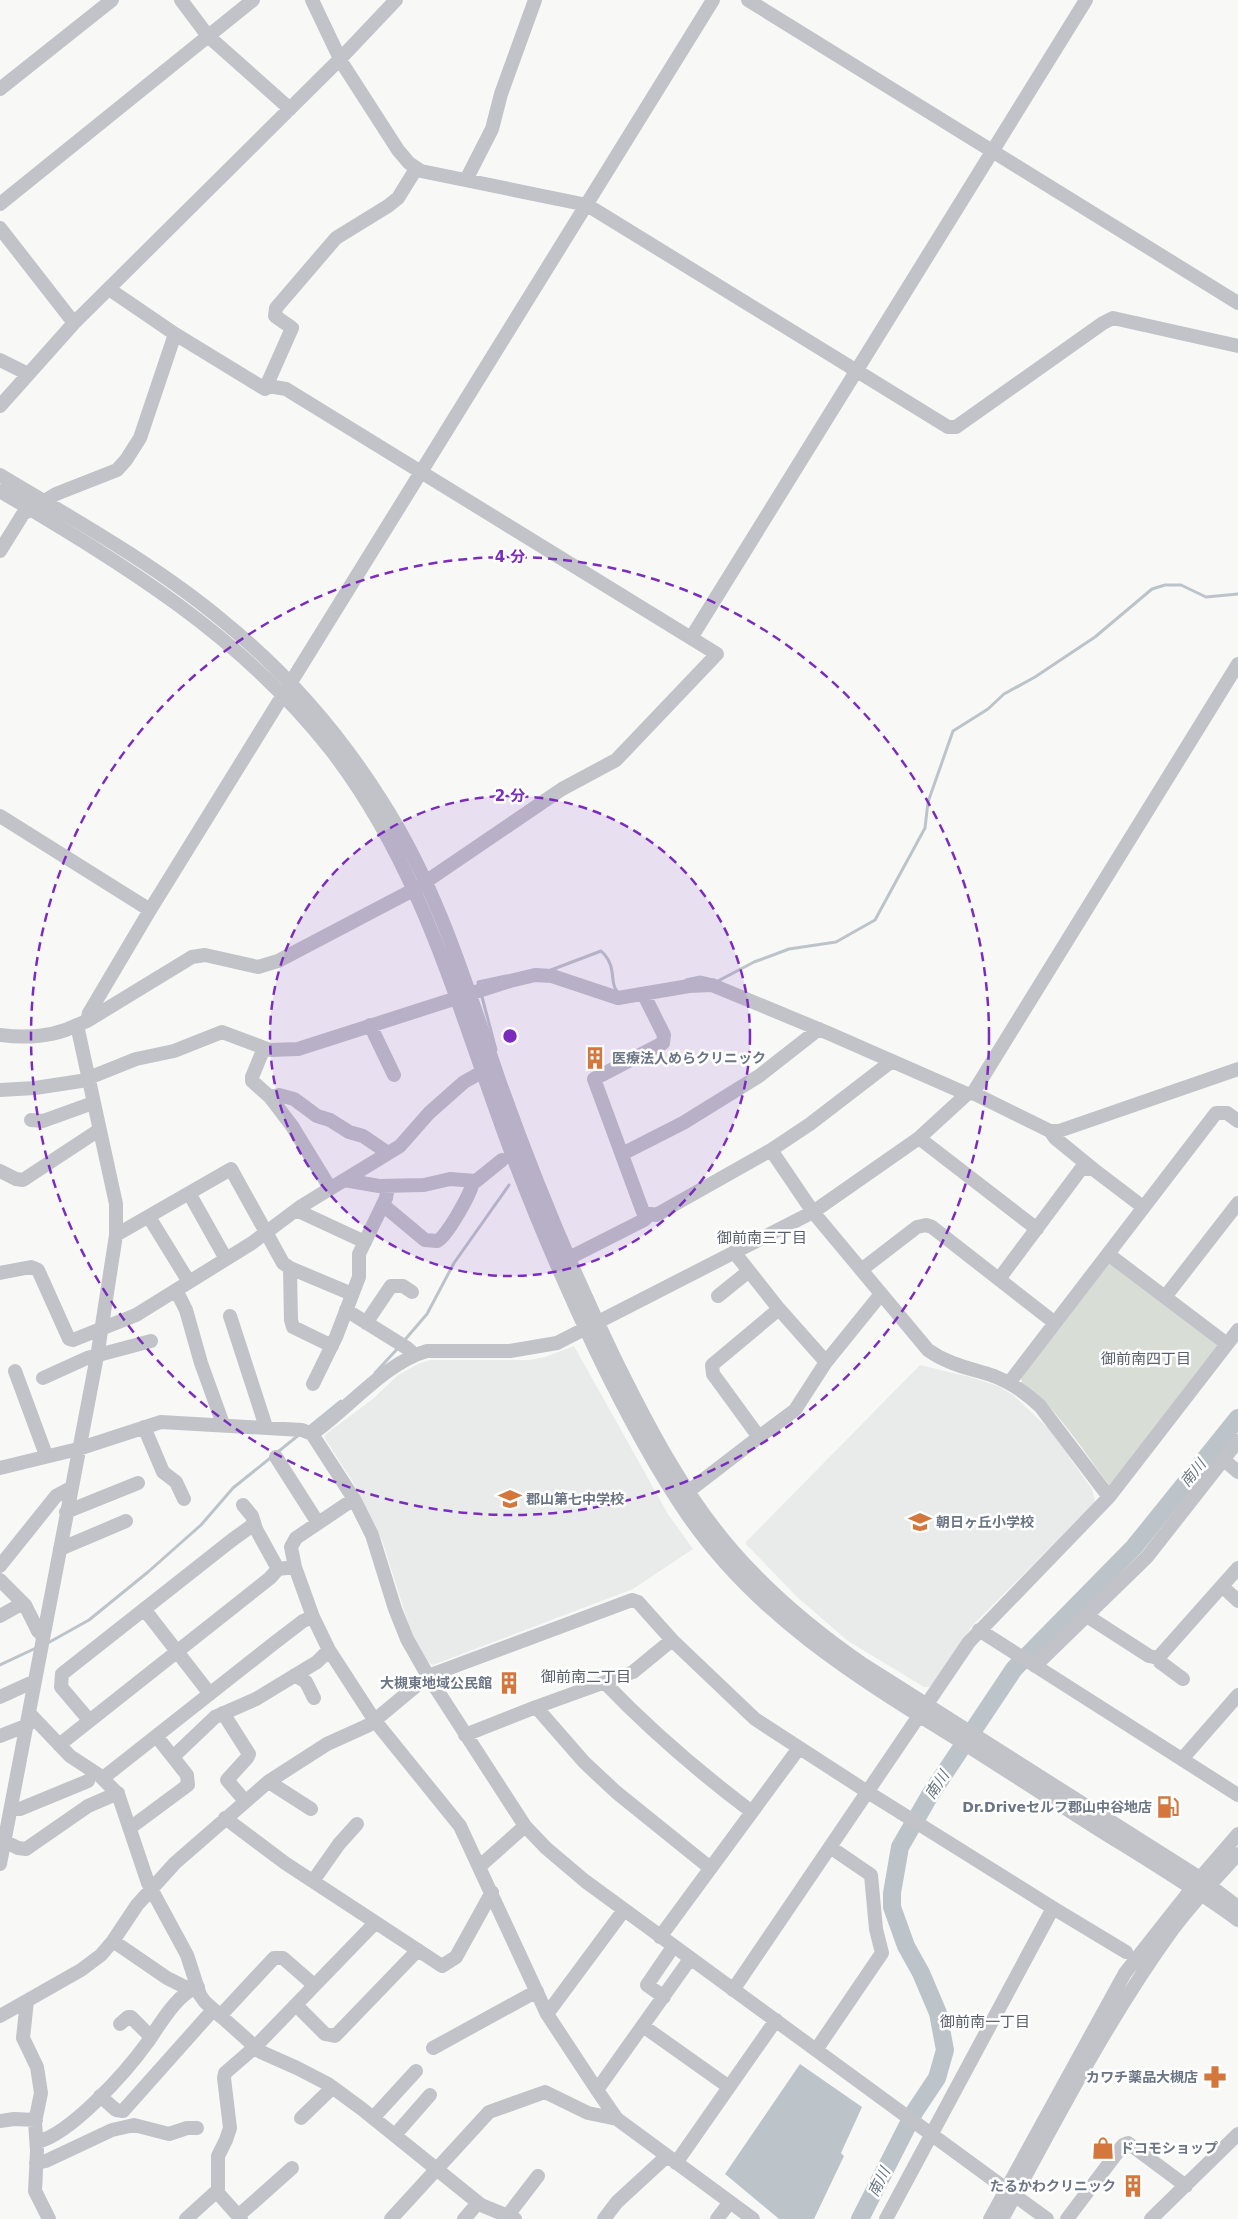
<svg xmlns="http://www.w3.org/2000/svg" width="1238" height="2219" font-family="'DejaVu Sans','Noto Sans JP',sans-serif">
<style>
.built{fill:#e9eaea}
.green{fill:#d8ddd6}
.water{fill:#bcc4ca}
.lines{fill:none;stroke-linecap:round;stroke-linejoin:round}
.stream{stroke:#bcc4ca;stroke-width:3}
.river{stroke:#bcc4ca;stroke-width:18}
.minor{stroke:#c1c3c8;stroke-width:14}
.ring{fill:none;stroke:#7b2cbf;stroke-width:2.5;stroke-dasharray:9 6}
.labels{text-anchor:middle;stroke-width:5;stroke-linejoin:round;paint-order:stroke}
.poi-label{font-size:14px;font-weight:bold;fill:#6b7585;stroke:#fff;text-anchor:start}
.neighbourhood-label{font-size:15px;fill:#585f6b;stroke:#fff}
.water-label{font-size:15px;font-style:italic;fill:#677580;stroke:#fff}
.centre{fill:#7b2cbf;stroke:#fff;stroke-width:2.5}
.ring-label{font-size:15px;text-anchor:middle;font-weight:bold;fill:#7b2cbf;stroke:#fff;stroke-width:5;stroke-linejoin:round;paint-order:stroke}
</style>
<rect width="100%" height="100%" fill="#f8f9f7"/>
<path class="built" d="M574,1346L668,1514L693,1549L633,1589L433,1665L428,1662L411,1632L382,1540L354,1484L324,1437L326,1434L374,1398L398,1375L420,1363L431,1360H529L545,1357Z
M920,1365L970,1377L998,1386L1013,1395L1049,1429L1092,1489L1095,1502L973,1625L930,1687H924L848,1641L797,1597L745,1543Z"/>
<path class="green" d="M1107,1263L1114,1264L1220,1346L1110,1486C1086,1455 1054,1403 1022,1383L1021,1378Z"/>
<path class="water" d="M800,2064L862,2107L841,2153L844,2156L814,2219H779L725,2174Z"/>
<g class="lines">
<path class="stream" d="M551,970L601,951C618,966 609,984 617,991
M686,980L700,977L709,979
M718,981L754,962L789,949L836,942L875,920L925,828L928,802L953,731L988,709L1004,694L1035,677L1095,637L1152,589L1165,585H1181L1206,597L1238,594
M479,987L478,982L506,976
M481,993L496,1050
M403,1342L427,1314L454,1263L509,1185
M375,1373L399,1347
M309,1427L341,1401
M46,1644L89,1620L148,1572L201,1525L233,1488L300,1434
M0,1665L36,1648"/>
<path class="river" d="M860,2219L915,2111L937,2078L945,2050L938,2013L921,1973L906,1946L892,1907V1893L900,1847L930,1795L1014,1669L1134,1547L1238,1418"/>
<path class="minor" d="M181,0L208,36L290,109
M312,0L342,63L398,150L409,163L421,171L587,205L948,427H956L1103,323L1113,318L1238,346
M748,0L1238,303
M0,89L112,0
M466,180L492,129L501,94L535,0
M0,204L253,0
M0,228L74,323
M109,289L175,334L265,389L292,328L275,316L276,308L336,238L388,206L398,198L416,169
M0,360L28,374
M0,406L74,323L341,58L396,0
M0,475C75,520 156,565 223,621C286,672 340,734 383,803C438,889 467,987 500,1083C533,1176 571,1268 614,1357C647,1424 683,1494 733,1551C772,1596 816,1632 864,1665L1200,1878L1238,1907
M0,491C124,565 240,634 331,750C419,864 453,992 501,1124C529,1202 561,1277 596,1351C623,1407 652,1463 687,1514C756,1615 855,1676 957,1739C1004,1769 1051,1799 1098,1829C1146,1859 1193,1887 1238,1920
M0,551L23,514L56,494L117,470L126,460L140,438L175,334
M691,638L1086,0
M0,816L150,910
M644,995L664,1035L663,1043L594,1079L643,1212L656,1215L771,1150L810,1124L892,1061
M87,1021L192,957L205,955L258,967L278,961L415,889L562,789L616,760L717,654L286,389L268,386
M370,1025L394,1075
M0,1035C24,1038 54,1037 77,1025
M264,1048L252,1077V1081L270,1097L292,1126L330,1188
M0,1090L35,1088L81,1081L136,1059L174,1051L222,1032L270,1050L298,1049L510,981L535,975L552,976L618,998L689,986L712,985L828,1033L967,1094
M973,1093L1238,664
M270,1097L279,1095L294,1099L317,1116L330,1120L349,1132L363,1136L388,1153
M31,1120L43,1121L93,1103
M1050,1131L1055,1138L1093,1169
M919,1138L1037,1229
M771,1150L813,1212L928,1350C949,1365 970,1368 994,1376C1012,1383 1026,1393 1040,1406L1109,1497
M622,1154L683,1123L759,1076L819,1029
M0,1171L16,1179L23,1180L99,1130
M344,1180L379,1186L424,1185L450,1179L476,1181L502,1160
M189,1193L226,1259
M383,1205L425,1240L437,1241C446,1238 472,1192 473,1181
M296,1210L365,1242
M149,1217L189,1282
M116,1235L231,1169L283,1263L290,1268L352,1294
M734,1252L779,1309L826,1362
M1108,1254L1227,1344
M575,1255L644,1220L649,1215
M290,1268L291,1320L293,1327L332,1346
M861,1270L917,1227L926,1225L932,1227L1055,1323
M0,1273L31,1267L38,1270L69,1339L73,1340L136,1315L252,1243L300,1207L400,1146L429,1113L464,1082L482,1072
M999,1279L1081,1169H1093L1143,1207
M176,1290L186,1310L201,1363L223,1424
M718,1296L749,1271
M1165,1297L1238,1203
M779,1309L712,1365L713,1374L759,1437L795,1410L826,1362L881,1294
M346,1310L407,1348L415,1355
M230,1316L266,1427
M366,1323L391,1286H403L412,1292
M15,1371L46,1455
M43,1378L87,1358L151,1341
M1009,1383L1216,1113H1227L1238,1121
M313,1384L336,1337L359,1277V1254L386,1198L388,1186
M144,1427L163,1472L176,1482L184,1499
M312,1434C348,1409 386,1362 427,1351H510L557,1343L813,1212L919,1138L967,1094L973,1093L1050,1131H1059L1238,1069
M276,1457L318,1523
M1224,1460L1238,1472
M0,1468L78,1449L161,1422L302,1430L312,1434L354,1499L372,1535L395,1609L407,1639L428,1676L525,1826L546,1848L585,1881L1047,2219
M694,1487L759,1437
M354,1499L296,1538L291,1547L295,1567L313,1617L329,1650L375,1721L460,1826L547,2014L597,2090L617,2119L753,2219
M243,1505L252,1516L256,1529
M66,1512L138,1483
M60,1549L126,1521
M0,1566L56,1496L71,1488
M0,1580L25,1605L38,1631L43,1636
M1222,1586L1238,1601
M144,1609L210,1694
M0,1616L23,1603
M1087,1616L1149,1656L1158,1658L1238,1568
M979,1630L1238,1795
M1158,1658L1160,1662L1183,1679
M1035,1666L1147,1557L1238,1441
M295,1675L306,1682L314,1698
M605,1683C651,1731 699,1772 752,1812
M0,1697L35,1681
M536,1707L584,1762L616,1792L709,1867
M29,1713L70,1756L99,1775L118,1794L148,1883L187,1955L200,1995L205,2002L261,2052L297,2068L328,2084L362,2109L481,2205L515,2219
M223,1713L249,1754L247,1758L227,1780L245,1801
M89,1720L61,1687L62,1674L232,1540L250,1527L256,1529L278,1569L295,1567
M465,1735L536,1707L633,1672L672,1640
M0,1736L28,1725
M59,1745L270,1578L278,1569
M173,1757L215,1717L256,1699L317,1662L329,1650
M1183,1758L1238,1695
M103,1778L273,1644L303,1621L313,1617
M269,1782L311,1809
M11,1809H20L88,1781
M225,1818L285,1863L442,1966L456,1957L492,1892
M130,1828L188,1785L187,1775L157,1737
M4,1841L18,1848L26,1849L88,1806L118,1793
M0,1864L98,1351L116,1235V1204L77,1025L87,1021L89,1013L150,910L713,0
M480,1866L525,1826
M313,1881L339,1844L357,1824
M1053,1908L1126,1952
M660,1937L799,1748
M113,1941L167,1978L191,1990
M733,1990L969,1642L1109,1497L1238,1330
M664,1997L647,1985L673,1947
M27,2001L23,2038L37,2067L41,2093L35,2122L37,2151L35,2191L49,2219
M296,2005L325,2034L335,2036L418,1950
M547,2014L624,1910
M0,2016L81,1970L101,1955L113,1941L137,1905L175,1863L268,1782L327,1744L369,1725L428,1676L632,1600L638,1602L672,1640L755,1719L866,1791L1053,1908L886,2219
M220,2016L274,1958H283L314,1985
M120,2024L128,2017H131L151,2037
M643,2026L729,2087
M433,2048L537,1991
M816,2050L882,1953L876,1929L871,1875L830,1847
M597,2090L690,1959
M100,2096L116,2110L123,2111L213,2010
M301,2118L332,2088
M373,2118L416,2071
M0,2121L14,2119L36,2120
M395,2135L430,2095
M37,2142C71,2134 126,2072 147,2043C159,2026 177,1993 198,1987
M36,2163L46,2161L112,2130L134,2125L169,2134L187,2128H197
M676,2163L776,2020
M217,2192L241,2219
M238,2216L292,2168
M186,2219L218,2190V2156L226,2140L230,2128L224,2078L225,2073L255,2047L375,1923
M391,2219L489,2112L545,2092L588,2113L617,2119
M464,2219L478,2203
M505,2219L538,2176
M604,2219L617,2202L667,2156
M717,2219L730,2202
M990,2219L1125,1973L1200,1878L1238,1834
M1002,2219C1056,2120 1107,2020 1173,1929C1193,1902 1216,1878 1238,1854
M1067,2219L1123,2145L1128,2143L1186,2186
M1151,2219L1238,2134"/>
</g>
<circle cx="510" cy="1036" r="240" fill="#7b2cbf" fill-opacity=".12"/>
<g class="ring">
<circle cx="510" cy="1036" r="240"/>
<circle cx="510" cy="1036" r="479"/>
</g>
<defs>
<symbol id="building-bare" viewBox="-9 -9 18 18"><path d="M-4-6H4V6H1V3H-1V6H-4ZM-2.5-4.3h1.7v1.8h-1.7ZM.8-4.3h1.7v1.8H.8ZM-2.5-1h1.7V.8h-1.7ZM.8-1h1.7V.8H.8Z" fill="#d4773c" stroke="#fff" stroke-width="2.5" paint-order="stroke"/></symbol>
<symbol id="school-bare" viewBox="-9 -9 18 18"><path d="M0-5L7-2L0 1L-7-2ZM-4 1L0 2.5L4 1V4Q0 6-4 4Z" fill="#d4773c" stroke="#fff" stroke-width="2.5" paint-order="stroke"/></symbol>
<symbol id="fuel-bare" viewBox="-9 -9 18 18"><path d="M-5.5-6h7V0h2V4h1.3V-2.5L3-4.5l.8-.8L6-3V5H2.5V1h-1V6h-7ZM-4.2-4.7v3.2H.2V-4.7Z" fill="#d4773c" stroke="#fff" stroke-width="2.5" paint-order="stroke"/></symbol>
<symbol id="pharmacy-bare" viewBox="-9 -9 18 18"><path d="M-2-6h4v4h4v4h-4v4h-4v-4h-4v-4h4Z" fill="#d4773c" stroke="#fff" stroke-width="2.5" paint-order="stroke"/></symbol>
<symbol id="shop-bare" viewBox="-9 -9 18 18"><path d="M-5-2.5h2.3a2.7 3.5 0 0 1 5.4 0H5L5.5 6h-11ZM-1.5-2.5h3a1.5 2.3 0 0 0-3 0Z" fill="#d4773c" stroke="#fff" stroke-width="2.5" paint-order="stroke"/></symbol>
</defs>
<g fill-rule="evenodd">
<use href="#building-bare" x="579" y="1042" width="32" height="32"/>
<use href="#school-bare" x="494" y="1483" width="32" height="32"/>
<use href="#school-bare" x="904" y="1506" width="32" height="32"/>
<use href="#building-bare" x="493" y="1667" width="32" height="32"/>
<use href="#fuel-bare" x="1152" y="1791" width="32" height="32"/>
<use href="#pharmacy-bare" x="1199" y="2061" width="32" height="32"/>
<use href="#shop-bare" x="1087" y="2132" width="32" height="32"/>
<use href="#building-bare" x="1117" y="2170" width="32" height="32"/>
</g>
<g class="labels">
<g class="poi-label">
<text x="612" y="1063">医療法人めらクリニック</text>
<text x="526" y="1504">郡山第七中学校</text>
<text x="936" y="1527">朝日ヶ丘小学校</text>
<text x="492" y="1688" text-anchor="end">大槻東地域公民館</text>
<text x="1152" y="1812" text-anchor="end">Dr.Driveセルフ郡山中谷地店</text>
<text x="1198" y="2082" text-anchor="end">カワチ薬品大槻店</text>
<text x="1120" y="2153">ドコモショップ</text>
<text x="1116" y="2191" text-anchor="end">たるかわクリニック</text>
</g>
<g class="neighbourhood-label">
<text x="762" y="1243">御前南三丁目</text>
<text x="1146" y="1364">御前南四丁目</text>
<text x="586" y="1682">御前南二丁目</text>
<text x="985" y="2027">御前南一丁目</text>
</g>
<g class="water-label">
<text transform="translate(1193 1473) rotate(-51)" y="5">南川</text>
<text transform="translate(937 1785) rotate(-57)" y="5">南川</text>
<text transform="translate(879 2182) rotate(-63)" y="5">南川</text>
</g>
</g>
<circle cx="510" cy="1036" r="8" class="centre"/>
<g class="ring-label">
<text x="510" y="562">4 分</text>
<text x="510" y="801">2 分</text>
</g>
</svg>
